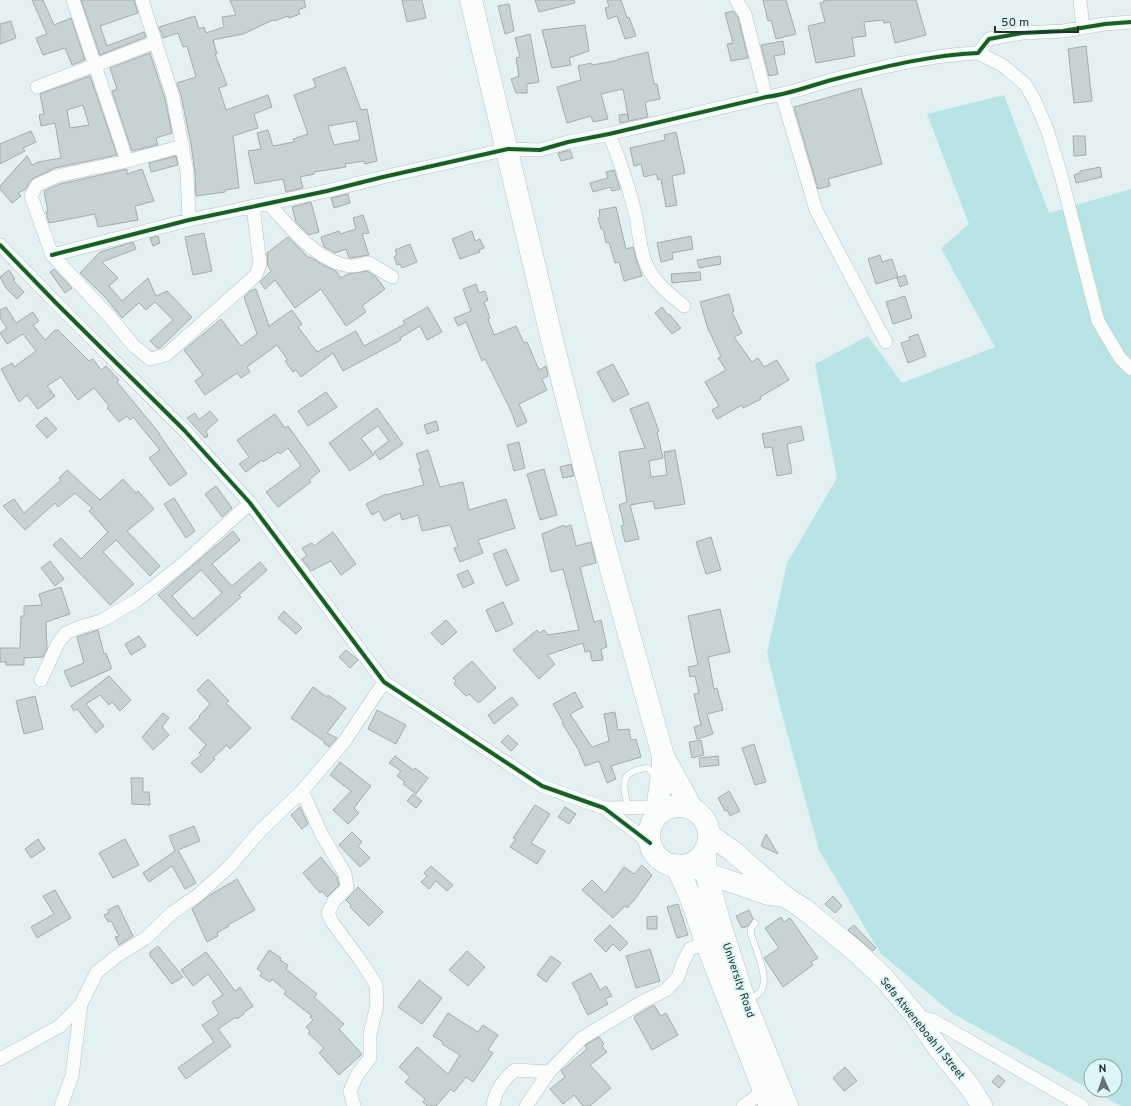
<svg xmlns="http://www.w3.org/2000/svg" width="1131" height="1106" font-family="Overpass,sans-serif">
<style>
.green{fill:#b9e4e6}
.building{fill:#c7d2d3;stroke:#a2acad;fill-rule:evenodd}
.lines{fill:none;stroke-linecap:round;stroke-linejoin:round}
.lane-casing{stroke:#b6c1c2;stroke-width:7}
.street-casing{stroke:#b6c1c2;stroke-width:14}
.primary-casing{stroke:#b6c1c2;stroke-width:22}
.highway-casing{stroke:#b6c1c2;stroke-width:23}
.lane{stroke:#fbfdfd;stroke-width:6}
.street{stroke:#fbfdfd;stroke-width:13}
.primary{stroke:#fbfdfd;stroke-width:21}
.highway{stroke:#fbfdfd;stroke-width:22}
.cycleway-casing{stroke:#ddf7f8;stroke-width:6}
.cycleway{stroke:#1b5e20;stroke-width:4}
.labels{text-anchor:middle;stroke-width:4;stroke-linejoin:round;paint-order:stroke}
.street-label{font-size:11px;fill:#263030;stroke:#ddf7f8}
</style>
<rect width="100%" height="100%" fill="#e3f1f2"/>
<path class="green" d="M1004,95L1049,213L1131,189V1106H1121L1092,1090H1115V1066H1091V1090L952,1013L880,953L819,850L782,714L767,653L787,563L837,478L815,364L868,336L902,383L995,347L941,248L969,224L927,114Z"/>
<path class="building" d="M32,0H43L54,25L71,18L85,60L72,65L65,48L43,55L36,38L47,34Z
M81,0H134L138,13L100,26L107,46L144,32L146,37L100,55Z
M230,0H304L306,7L298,10L300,14L289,18L288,16L274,21L273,20L243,34L213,40L217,54H215L227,85L219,88L226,110L268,95L272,107L254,114L258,128L233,136L239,188L225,190V192L196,196L195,172L191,144L181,95L177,83L196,77L187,46L183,47L178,33L163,38L159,27L195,16L199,29L204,27L206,33L224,27L222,17L236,15Z
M402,0H422L426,18L407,22Z
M535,0H574L575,3L539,12Z
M607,0H621L627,18L629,17L636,36L625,39L617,16L608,19L605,8L609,7Z
M763,0H786L796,34L776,39L771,20L768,21Z
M824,0H916L926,35L895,43L890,22L884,23L883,20L864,22L866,36L852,38L855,56L816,63L808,26L825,22L820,3L824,2Z
M509,4L514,31L505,34L498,6Z
M733,11L738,17L748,58L731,61L727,44L733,43L725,13Z
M11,21L16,38L0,44V24Z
M585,25L589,51L569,58L571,65L552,68L542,30Z
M530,34L539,82L527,84V93H516L511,79L519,76L516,58L520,57L515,38Z
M783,41L785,54L774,56L778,74L769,76L761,45Z
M1086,46L1092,101L1074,103L1068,49Z
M648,52L654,84H657L660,99L645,102L648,117L629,121L623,89L601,94L608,119L593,122L591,116L567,123L557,87L581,80L578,66L591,63L592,65L609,62L618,60V59Z
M150,53L165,99L172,133L156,138L158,145L132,151L112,91L117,89L110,68Z
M345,67L361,110L367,109L377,161L365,164L364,161L345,164L346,167L314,172V174L300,177L303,188L286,192L283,179L255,184L248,151L261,149L257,133L268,130L273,146L294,142L293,139L308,134L294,95L316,87L313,79ZM356,121L360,140L334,145L328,126Z
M90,76L117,155L55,168L34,178L30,181L26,189L18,193L21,196L12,203L0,189V186L27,156L32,165L38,162L61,158L55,123L41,126L39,115L44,114L40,94ZM83,105L89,125L70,128L67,110Z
M861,88L882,164L828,179L830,186L818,189L794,107Z
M627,114L629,121L620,123L619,115Z
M31,131L36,142L23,148L25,151L0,164V144Z
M676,132L685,173L672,176L677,205L666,207L661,179L658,180L656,174L644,177L641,164L634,166L630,148L665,140L664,135Z
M1073,136H1085L1086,155L1074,156Z
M570,150L573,158L561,161L558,153Z
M176,156L178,165L151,172L149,163Z
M1100,167L1102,177L1076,183L1074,175L1080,173V171Z
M127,169V174L142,169L154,201L135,206L138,220L98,227L95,214L49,223L46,212H48L44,191L60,184Z
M614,170L620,189L612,191L610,187L593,192L590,183L608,178L606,172Z
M348,194L350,203L334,208L331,198Z
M311,202L319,232L309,235L296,222L292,207Z
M616,207L626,249L633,247L637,262L642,276L624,281L619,262L615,263L609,242L606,243L603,229H601L598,218L600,217L599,210Z
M363,215L369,233L362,234L369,255L351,258H349L346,249L335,253L324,247L321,237L339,231L340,234L356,229L353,218Z
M472,231L475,241L480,239L484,248L479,250L480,252L460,259L452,239Z
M204,233L212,271L193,275L185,237Z
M158,236L160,243L153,246L150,238Z
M691,236L693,249L672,253L673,259L661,262L657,243Z
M288,237L309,258L310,257L323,265L336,271L341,278L348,274L367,271L376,277L385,289L362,306L366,312L346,326L321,289L295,308L275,280L265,289L260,282L271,271L268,266L267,253Z
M133,242L136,249L102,262L118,278L109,286L122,301L148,278L156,296L167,291L192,317L160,348H157L150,341L173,320L155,302L146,310L139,303L122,318L104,296L80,273L100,252Z
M410,244L417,262L402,268L400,264L397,265L394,257L397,255L395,250Z
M880,255L882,262L892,259L898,277L876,284L868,259Z
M720,256L721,264L699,268L697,260Z
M54,269L72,288L65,293L50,272Z
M9,270L15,279L13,280L24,292L17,299L6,288L0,277Z
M700,272L701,280L672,283L671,274Z
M905,275L908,284L900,287L897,278Z
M476,284L479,293L485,291L488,300L484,302L490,318L488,319L494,335L516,326L524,343L527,342L539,370L546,366L548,376L542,379L547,390L519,404L527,422L517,427L511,411L485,359L482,361L466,322L458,326L454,318L471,311L463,289Z
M256,289L269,326L292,310L302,324L298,327L317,352L356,331L364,346L405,324L403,321L428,307L442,332L427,340L420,326L400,338L401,340L343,371L333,353L301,377L296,370L293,372L285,361L287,359L277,345L247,367L250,372L241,378L237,373L205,395L195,381L203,375L184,350L221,319L241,346L257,334L244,297L250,291Z
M729,294L734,311L732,312L742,333L734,337L752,362L758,358L764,367L777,360L789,380L760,397L761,399L743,408L742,405L717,419L712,410L719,406L705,382L726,370L718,358L721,356L708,329L700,302Z
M905,296L912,318L893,324L886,302Z
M6,307L16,323L33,312L39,321L33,325L45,340L55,330H58L89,361L93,359L101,370L106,366L119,380L117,382L160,434H159L187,474L170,486L149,458L160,450L133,417L130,420L127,416L119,422L107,408L109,406L94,388L78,400L61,377L47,386L55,396L38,409L27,395L19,402L1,369L12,363L14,367L36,351L23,334L7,344L0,333L7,328L0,318V310Z
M662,307L668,315L669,314L681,328L672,334L655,313Z
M918,334L926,356L908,363L901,343L910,340L909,337Z
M613,364L629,394L613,402L597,372Z
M326,392L337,407L308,426L298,411Z
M648,402L659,431L657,432L663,458L649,461L651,477L667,475L664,452L675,450L685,504L655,509L653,501L630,505L639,539L625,542L621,526L624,525L619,505L627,502L619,452L645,448L630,409Z
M377,408L403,444L380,460L374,452L389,441L378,426L361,438L374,455L350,471L329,443Z
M210,411L218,420L206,431L208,436L205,438L187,418L195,413L199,420Z
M275,414L285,428L288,426L320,471L309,480L311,482L278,507L266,492L301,466L288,448L280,454L278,452L263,462L262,460L246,472L239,464L249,457L237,440Z
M46,417L57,429L47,438L36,426Z
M436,421L439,430L427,434L424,425Z
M801,426L804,440L787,444L792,473L777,476L772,447L765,448L762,434Z
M519,442L525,468L514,471L507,445Z
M428,450L440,487L463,482L469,510L506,499L515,528L478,540L483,553L460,562L454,548L458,547L450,525L422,531L418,515L402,520L400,513L384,521L379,511L372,515L366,504L386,494V495L424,485L419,469L421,468L416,454Z
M571,464L574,476L563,478L560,467Z
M544,469L557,515L540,520L527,474Z
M67,470L100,500L123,479L136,493L138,491L154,509L127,531L160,566L150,576L116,540L103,552L134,584L110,605L53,545L61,538L81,559L108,532L89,511L92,508L75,493L58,507L55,503L25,530L3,506L14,499L24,513L61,480L59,478Z
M216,486L232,508L222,517L205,494Z
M174,498L195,531L186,538L164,504Z
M564,525L565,527L571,525L576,546L591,542L596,563L580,567L594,622L601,620L607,647L601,649L603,660L592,661L590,651L585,652L583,643L547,655L555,664L539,679L513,650L537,630L540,633L544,630L548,635L579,630L563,569L551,572L542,534Z
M233,531L240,540L212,564L232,586L260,562L267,570L239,595L241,597L197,636L158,595ZM201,570L222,593L193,619L172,596Z
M333,532L356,564L341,575L331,561L311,571L302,559L307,556L302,548L312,543L314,546Z
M711,537L721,570L706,574L696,542Z
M506,549L519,580L506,586L493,554Z
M50,561L64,579L55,586L41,568Z
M468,570L474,583L463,588L457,575Z
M61,587L70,614L46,622L47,649L43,657L24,658V665H6V662H0V648H20L21,616H24V606L42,605L39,594Z
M503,602L513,624L496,632L486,610Z
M720,609L730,652L708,657L714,689L717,688L723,710L707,714L713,734L697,739L694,727L701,725L694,694L699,693L695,676L690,677L688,667L698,665L688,616Z
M284,611L302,628L296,634L278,618Z
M446,620L457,632L442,645L431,633Z
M98,630L104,654L106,653L111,666V669L71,687L64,671L84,663L77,637Z
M139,636L146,646L131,655L125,644Z
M346,650L358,660L350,668L339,657Z
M472,661L496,688L480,702H477L469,694L466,696L454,684L456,681L453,678Z
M109,676L131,700L120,711L112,702L109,705L100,695L86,704L104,726L96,733L77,709L74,711L71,706Z
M208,679L229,701L226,703L251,728L230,749L227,745L213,758L215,759L201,773L191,763L201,755L199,753L206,745L189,728L200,717L199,716L210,704L197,690Z
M313,687L327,697L328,695L346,708L327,733L337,738L329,747L324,743L325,742L291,718Z
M575,692L583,707L570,714L592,747L609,741L604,714L615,712L618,730L629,729L631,740L636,739L641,757L611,766L616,779L607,783L599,761L585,766L578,749L562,723L563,722L553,704Z
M35,696L43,729L24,734L16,701Z
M512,697L518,705L494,724L488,715Z
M377,710L406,725L396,744L368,729Z
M163,713L169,718L162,727L169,735L153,750L142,737Z
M508,735L518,744L511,751L501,742Z
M701,740L704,755L692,758L689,742Z
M754,744L766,782L755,785L742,748Z
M395,756L413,770L415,768L428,778L416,794L403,784L405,782L397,776L401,771L389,763Z
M718,756L719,765L700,767L699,758Z
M340,762L371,786L354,808L359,813L348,824L333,810L351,791L330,775Z
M131,778H143V792H149L150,805L132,804Z
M729,791L740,811L730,816L727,810L725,811L718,798Z
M413,794L422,801L416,808L407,801Z
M535,805L550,814L531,843L545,851L537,864L510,847L516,839L513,838Z
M300,807L308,824L302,829L291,815Z
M565,807L576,814L569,824L558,817Z
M194,826L200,841L178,850L196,883L185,889L172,866L149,882L143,873L175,851L169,836Z
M352,832L362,842L358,846L370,858L360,867L339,845Z
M766,834L778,854L761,846Z
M38,839L45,849L31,858L25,849Z
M125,839L139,865L113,878L99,853Z
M321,857L337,877L339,885L327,897L322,891L320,893L303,873Z
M642,865L652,875L635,899L627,908L625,906L613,918L582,890L592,880L605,893L624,867L634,874Z
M431,866L453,885L447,891L436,881L429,889L421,882L427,876L424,873Z
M237,879L255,910L228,925L229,926L217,933L218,936L207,942L192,909L210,895Z
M358,887L383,912L369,926L350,907L351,905L346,900Z
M55,890L71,918L37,938L31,927L54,914L43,896Z
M833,896L842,906L835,913L825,904Z
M678,904L688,935L677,938L667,907Z
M118,905L133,936L119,945L115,937L119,936L111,921L108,922L104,915L109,913L108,910Z
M749,910L753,919L748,926L742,928L736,916Z
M657,916V929H647V917Z
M781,917L784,922L790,918L818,958L811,962L813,965L783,987L764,958L779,948L765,928Z
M610,925L628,943L620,951L613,944L606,952L594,940Z
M854,925L876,948L873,951L848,930Z
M158,946L183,977L172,984L150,956V952Z
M650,949L660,981L636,988L626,956Z
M269,950L281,958L280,960L288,965L286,969L317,994L314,997L344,1024L339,1029L362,1054L339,1075L319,1053L324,1048L308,1033L310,1031L306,1027L313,1020L310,1017L312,1016L284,994L286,991L272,979L270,982L260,976L262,972L257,969Z
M467,951L485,967L468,986L449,970Z
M206,952L219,969L235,991L240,987L253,1006L243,1013L244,1014L237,1019L236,1017L218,1029L231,1046L186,1079L178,1068L214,1042L202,1025L219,1014L212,1002L223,995L208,974L193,986L181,970Z
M551,956L561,963L546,982L537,975Z
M591,973L600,990L606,986L612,996L605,999L608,1004L588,1015L579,998L580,997L572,983Z
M419,980L442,998L422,1024L398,1007Z
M654,1005L661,1016L666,1013L678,1035L652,1050L634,1018L635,1017V1016Z
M448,1013L478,1032L483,1025L498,1035L488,1050L493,1053L473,1082L466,1077L454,1092L451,1089L436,1106H427L423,1102L425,1099L405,1082L410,1077L399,1067L417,1047L448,1074L460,1055L442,1044L443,1042L433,1036Z
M599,1037L604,1044L602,1046L607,1052L590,1065L611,1088L590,1106H583L574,1095L563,1104L550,1089L565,1077L561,1071L587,1049L585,1046L587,1044Z
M845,1067L857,1081L844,1091L833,1078Z
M998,1075L1005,1081L999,1088L992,1082Z"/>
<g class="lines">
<defs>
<path id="lane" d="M628,808C623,784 618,771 648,768L655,776
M748,1000C753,997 758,995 761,991C770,978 755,948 751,934V929L755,923"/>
<path id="street" d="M73,0L127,161
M142,0L173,97L187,172L189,220
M736,0L745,14L766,97
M1080,0L1083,28
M978,53L1002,65L1025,84L1034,99L1047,129L1061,175L1098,321L1120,358L1131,369
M37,87L156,42
M782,95L816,210L886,342
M609,134C620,160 628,185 635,212C639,230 639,249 647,266C655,283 669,294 684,306
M183,146L127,161L57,176L37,185L31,196L52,255L110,317L133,345L150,359L166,355L256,275L260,264L253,206
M268,203C289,226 317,262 350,266C356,266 363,264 369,263L392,277
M0,245L57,304L184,430L250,503L384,682L542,786L604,808L650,843
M52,255L189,220L327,191L383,177L508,149L540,150L568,142L609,134L766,97C792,94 817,83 843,77C887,66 932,55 978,53L989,39L1022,33L1063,31L1105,24L1131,22
M41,680L58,643L66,633L80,627L101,621L136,601L185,562L250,503
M302,791L321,833L345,874L347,888L334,901L328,913L332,922L363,964L376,985L377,1005L370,1034V1058L357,1075L350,1091L354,1106
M604,808L669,807
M915,1015L923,1018L933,1020L1082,1106
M0,1059L60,1026L81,1004L97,972L117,956L147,937L173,912L198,895L229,867L261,830L302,791L344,742L384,682
M61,1106L72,1076L81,1004
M493,1106C495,1091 504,1079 515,1070L549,1072
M526,1106L549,1072L582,1038L642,1002L666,990L678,977L683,962L690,949L706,942
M743,1106L764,1091"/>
<path id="primary" d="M709,834L735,853L784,896L804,909L853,949L883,977L915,1015L939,1049L970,1087L982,1106
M690,864L706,873L767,894L781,896"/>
<path id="highway" d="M471,0L554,348L605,548L663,756L692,809
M649 836a30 30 0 1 1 60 0a30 30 0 1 1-60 0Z
M656,817L663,767V756
M705,851L706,873L720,924L745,1002L787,1106
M676,865L691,898L706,942L770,1106"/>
</defs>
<use href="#lane" class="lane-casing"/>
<use href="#street" class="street-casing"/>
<use href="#primary" class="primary-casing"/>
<use href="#highway" class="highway-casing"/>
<use href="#lane" class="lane"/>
<use href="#street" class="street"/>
<use href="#primary" class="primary"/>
<use href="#highway" class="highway"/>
<defs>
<path id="cycleway" d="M0,245L57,304L184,430L250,503L384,682L542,786L604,808L650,843
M52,255L189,220L327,191L383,177L508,149L540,150L568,142L609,134L766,97C792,94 817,83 843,77C887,66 932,55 978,53L989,39L1022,33L1063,31L1105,24L1131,22"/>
</defs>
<use href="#cycleway" class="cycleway-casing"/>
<use href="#cycleway" class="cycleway"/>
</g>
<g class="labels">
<g class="street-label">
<text transform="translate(739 980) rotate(71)" y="4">University Road</text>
<text transform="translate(923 1028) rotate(51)" y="4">Sefa Atweneboah II Street</text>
</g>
</g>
<g transform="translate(1103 1078) rotate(357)"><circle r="19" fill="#ddf7f8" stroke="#94a7a8"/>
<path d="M0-3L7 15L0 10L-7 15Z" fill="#687474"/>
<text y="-6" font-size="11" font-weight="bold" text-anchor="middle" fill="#263030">N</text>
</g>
<path d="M995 26v6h83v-6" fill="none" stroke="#263030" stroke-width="2"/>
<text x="1001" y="26" font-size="12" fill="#263030" stroke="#ddf7f8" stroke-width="3" paint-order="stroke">50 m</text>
</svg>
